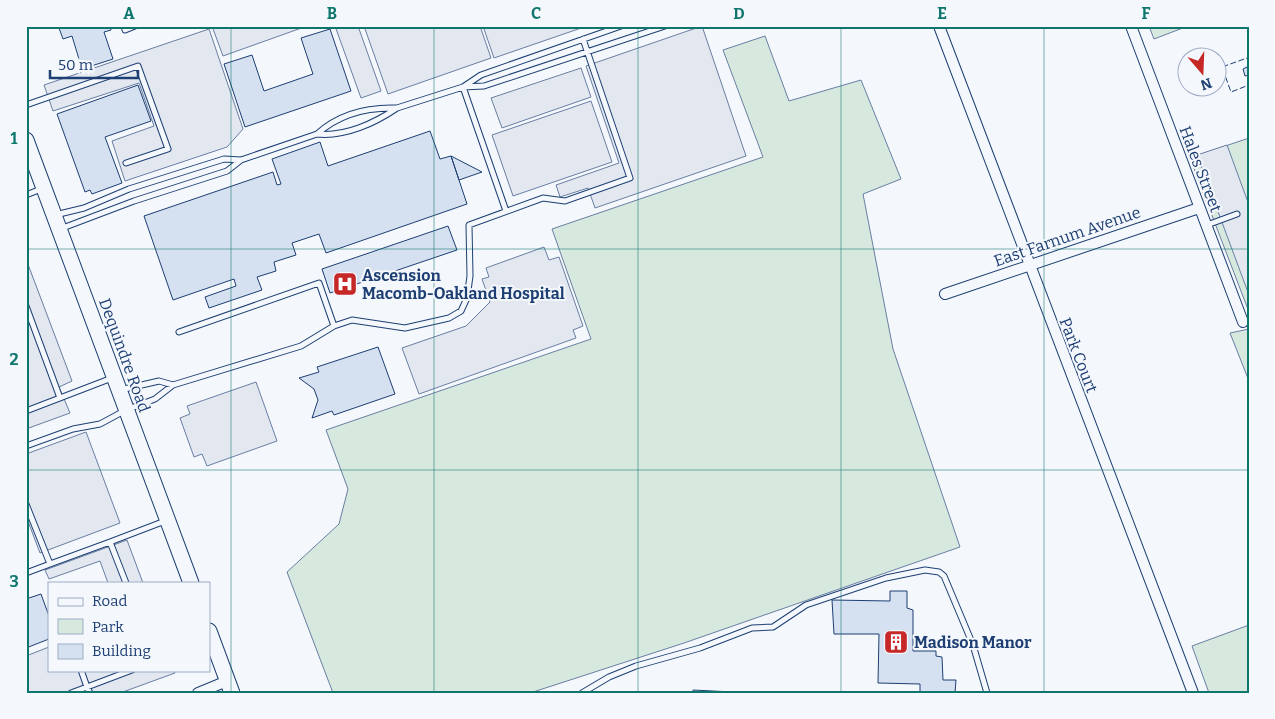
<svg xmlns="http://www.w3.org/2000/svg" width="1275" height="719" font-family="Bitter,serif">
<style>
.green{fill:#d7e8df;stroke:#687fa3}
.parking{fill:#e3e8f0;stroke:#687fa3}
.building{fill:#d5e0f0;stroke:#1d3f73}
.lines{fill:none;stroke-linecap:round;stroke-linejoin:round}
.lane-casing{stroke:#1d3f73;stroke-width:7}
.street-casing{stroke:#1d3f73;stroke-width:12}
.secondary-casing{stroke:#1d3f73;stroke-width:17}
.lane{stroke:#f4f7fb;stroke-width:5}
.street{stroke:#f4f7fb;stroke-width:10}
.secondary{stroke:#f4f7fb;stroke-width:15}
.fence{stroke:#1d3f73;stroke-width:1;stroke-dasharray:6 2.5;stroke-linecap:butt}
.grid{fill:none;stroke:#0f766e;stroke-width:1;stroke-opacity:0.55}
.labels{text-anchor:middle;stroke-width:4;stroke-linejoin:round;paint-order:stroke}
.street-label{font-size:16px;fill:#1d3f73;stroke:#f4f7fb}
.poi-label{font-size:16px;font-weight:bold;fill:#1d3f73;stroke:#f4f7fb;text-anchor:start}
.neatline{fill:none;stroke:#0f766e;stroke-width:2}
.grid-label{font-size:16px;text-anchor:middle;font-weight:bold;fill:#0f766e}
</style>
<rect width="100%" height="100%" fill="#f4f7fb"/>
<path class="green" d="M1149,26H1188L1154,39Z
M765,36L789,101L861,80L901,179L863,194L893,349L960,547L684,643L530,693H333L287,572L339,524L348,489L326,430L591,339L552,229L763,157L723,50Z
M1249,138V312L1190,158Z
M1249,329V381L1230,333Z
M1249,625V693H1209L1192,646Z"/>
<path class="parking" d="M212,26H307L223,56Z
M335,26H358L381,91L361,98Z
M364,26H480L491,58L388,94Z
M483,26H587L494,58Z
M702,26L746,156L595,208L588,188L560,197L556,185L619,163L586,66Z
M209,29L243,129L227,147L125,181L112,141L154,126L139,83L53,111L44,85Z
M581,68L591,97L502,128L491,98Z
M591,101L612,162L513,196L492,135Z
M1227,145L1249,205V295L1197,155Z
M544,247L549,260L559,257L583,326L573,330L576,338L419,394L402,348L466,326L490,302L482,279L489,277L486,268Z
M26,259L72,381L59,387L70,413L26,429Z
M256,382L277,441L207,466L202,454L194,457L180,418L190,414L187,406Z
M86,432L120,523L40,553L26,516V454Z
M127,540L143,583H108L100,561L49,579L45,570Z
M49,647V670H174L175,673L120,693H26V656Z"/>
<path class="building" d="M65,26H110L111,30L104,32L113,59L82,69L72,36L63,39L59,28Z
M330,29L351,91L245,127L224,64L252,55L264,91L313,74L301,38Z
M1247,67L1249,75L1245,76L1243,69Z
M138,85L151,121L105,137L122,183L92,194L90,190L85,192L57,114Z
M430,131L440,159L451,156L467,204L326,253L319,234L292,243L296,255L274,262L276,271L257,277L262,290L209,308L205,297L236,286L234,279L173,300L144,216L273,172L277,185L281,184L272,159L320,142L328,166Z
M451,156L482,172L459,180Z
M448,226L457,250L330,293L322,269Z
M378,347L395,394L334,415L332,411L312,418L318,400L314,389L299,378L319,372L317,367Z
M890,591H907V608L913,610V651H936V656L942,657L943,680H956L955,693H920V684L878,683L879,634H834L832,600L890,601Z
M41,594L49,616V639L26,648V599Z
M693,690L753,693H693Z"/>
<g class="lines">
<defs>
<path id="lane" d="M124,26L125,30L135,26
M463,87L481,75L621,26
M463,87L506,211
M26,105L138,66L168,149L126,163
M397,108L463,87L484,86L665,26
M26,195L41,189
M55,215L84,208L129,189L224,159L241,160L317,134C345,137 375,123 397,108C368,107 339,114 317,134
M1207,225L1237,214
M60,229L134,201L227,171L241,160
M26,306L60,398
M179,332L319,283L334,326
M173,385L301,346L334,326L352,320L405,328L449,318L461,311L467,298L470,276L469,225L543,198L565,201L630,178L583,39
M26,411L112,378
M26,446L73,429L100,424L126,410L155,399L173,385L159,381L120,390
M26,504L50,564L110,542L126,583
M110,542L165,521
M26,573L50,564
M81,670L87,687L132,670
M71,693L87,687L90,693
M582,693L609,677L636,666L700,648L752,628L773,627L806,605L886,578L925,570L939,572L944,576L973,645L987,693"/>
<path id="street" d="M939,26L1193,693
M1131,26L1243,322
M945,294L1199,208
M198,693L227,681"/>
<path id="secondary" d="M26,140L191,583
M209,631L232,693"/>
</defs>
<use href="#lane" class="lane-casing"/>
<use href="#street" class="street-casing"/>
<use href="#secondary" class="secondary-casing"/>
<use href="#lane" class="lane"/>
<use href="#street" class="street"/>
<use href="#secondary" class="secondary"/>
<path class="fence" d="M1249,63L1247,58L1222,67L1231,92L1249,85"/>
</g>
<path class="grid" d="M231,26V693M434,26V693M638,26V693M841,26V693M1044,26V693M26,249H1249M26,470H1249"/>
<defs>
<symbol id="hospital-square" viewBox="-11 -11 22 22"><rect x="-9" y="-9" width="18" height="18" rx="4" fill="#c62828" stroke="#f4f7fb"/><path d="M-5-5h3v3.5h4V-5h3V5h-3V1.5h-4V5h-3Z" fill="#fff"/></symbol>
<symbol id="building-square" viewBox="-11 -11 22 22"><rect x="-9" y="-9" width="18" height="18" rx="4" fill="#c62828" stroke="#f4f7fb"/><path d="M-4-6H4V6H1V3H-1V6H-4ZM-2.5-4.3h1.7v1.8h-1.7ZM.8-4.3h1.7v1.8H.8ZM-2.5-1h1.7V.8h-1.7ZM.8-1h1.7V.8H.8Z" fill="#fff"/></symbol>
</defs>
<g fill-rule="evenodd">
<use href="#hospital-square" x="331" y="270" width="28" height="28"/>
<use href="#building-square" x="882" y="628" width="28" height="28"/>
</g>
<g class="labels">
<g class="street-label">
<text transform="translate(1201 169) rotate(69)" y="6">Hales Street</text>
<text transform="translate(1067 236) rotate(-19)" y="6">East Farnum Avenue</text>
<text transform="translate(125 355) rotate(70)" y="6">Dequindre Road</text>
<text transform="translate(1079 355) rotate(69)" y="6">Park Court</text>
</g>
<g class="poi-label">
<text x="362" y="281">Ascension<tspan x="362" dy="18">Macomb-Oakland Hospital</tspan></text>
<text x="914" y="648">Madison Manor</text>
</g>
</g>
<rect width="1275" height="719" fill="none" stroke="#f4f7fb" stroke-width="55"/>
<rect x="48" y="582" width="162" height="90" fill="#f4f7fb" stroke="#9eadc5"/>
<rect x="58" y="598" width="25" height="8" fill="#f4f7fb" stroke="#9eadc5"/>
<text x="92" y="606" font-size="15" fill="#1d3f73">Road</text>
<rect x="58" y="619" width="25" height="15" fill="#d7e8df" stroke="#9eadc5"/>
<text x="92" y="632" font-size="15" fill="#1d3f73">Park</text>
<rect x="58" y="644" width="25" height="15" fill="#d5e0f0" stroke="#9eadc5"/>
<text x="92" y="656" font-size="15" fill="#1d3f73">Building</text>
<g transform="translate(1202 72) rotate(161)"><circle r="24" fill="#f4f7fb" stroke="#9eadc5"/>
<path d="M0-4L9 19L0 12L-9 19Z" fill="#c62828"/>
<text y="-8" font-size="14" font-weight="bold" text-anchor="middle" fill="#1d3f73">N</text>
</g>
<path d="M50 70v8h88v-8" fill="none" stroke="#1d3f73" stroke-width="2.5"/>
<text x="58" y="70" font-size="15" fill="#1d3f73" stroke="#f4f7fb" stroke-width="4" paint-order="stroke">50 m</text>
<rect x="28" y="28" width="1220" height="664" class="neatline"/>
<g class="grid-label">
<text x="129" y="19">A</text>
<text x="332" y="19">B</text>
<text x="536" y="19">C</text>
<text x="739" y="19">D</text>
<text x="942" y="19">E</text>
<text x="1146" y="19">F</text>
<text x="14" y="144">1</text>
<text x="14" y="365">2</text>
<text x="14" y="587">3</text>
</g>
</svg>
